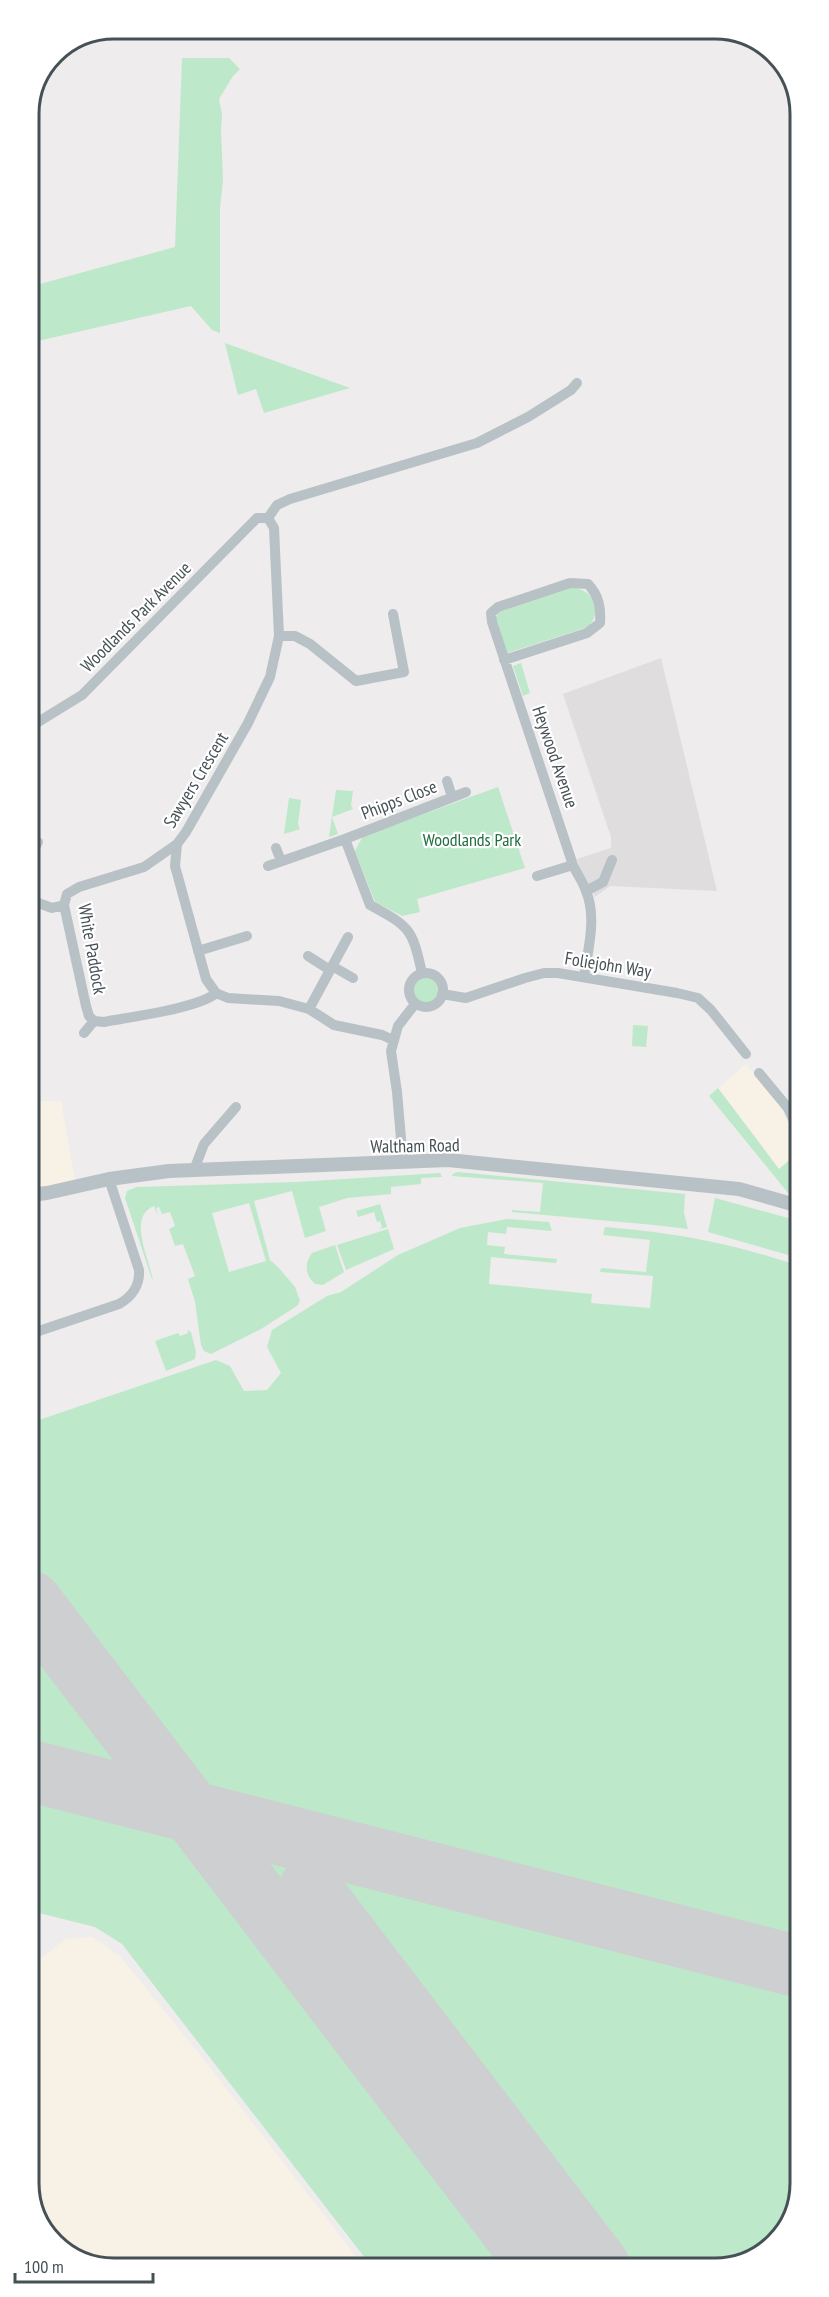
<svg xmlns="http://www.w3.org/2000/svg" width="829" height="2297" font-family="'PT Sans Narrow',sans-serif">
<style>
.commercial{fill:#f8f1e5}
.education{fill:#dfdddd}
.green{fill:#bee8ca;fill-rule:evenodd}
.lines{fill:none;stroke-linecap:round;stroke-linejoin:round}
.runway{stroke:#cecfd0;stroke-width:62}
.minor{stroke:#b8c1c6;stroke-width:10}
.tertiary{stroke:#b8c1c6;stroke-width:14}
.labels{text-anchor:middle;stroke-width:4.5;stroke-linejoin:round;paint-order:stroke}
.street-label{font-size:18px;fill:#465156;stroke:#fff}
.park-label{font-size:18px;fill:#216e3f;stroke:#fff}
.rim{fill:none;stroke:#465156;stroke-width:3}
</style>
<rect width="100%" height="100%" fill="#eeecec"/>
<path class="commercial" d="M746,1064L779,1105L790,1126L799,1152V1194L788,1193L709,1096Z
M37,1101H61L76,1185L30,1189V1108Z
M92,1937L119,1955L201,2056L364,2267L108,2268L62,2251L32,2205L31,1967L65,1939Z"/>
<path class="education" d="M661,658L717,891L610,886L595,897L590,885L584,880L577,859L611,848V837L563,694Z"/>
<path class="green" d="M182,58H229L240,69L233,76L219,99L222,114L221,130L223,180L220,208V333L212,330L191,306L29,343V287L175,247Z
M225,343L350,388L264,413L256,389L238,395Z
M572,587C594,591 604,609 588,627L507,653L495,619L499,612Z
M521,663L530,693L523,696L513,666Z
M498,787L525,868L417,899L420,912L402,916L375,902L355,851L363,836Z
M336,790L353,791L351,805L353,809L332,817L338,834L329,837Z
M289,798L301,800L298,824L300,829L284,834Z
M412 990a13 13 0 1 1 26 0a13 13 0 1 1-26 0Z
M633,1025L648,1026L646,1047L632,1046Z
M718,1088L779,1169L799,1152V1194L788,1193L709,1096Z
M458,1172L685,1194L684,1213L688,1229L654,1225L512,1212V1210L540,1212L543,1183L452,1176L454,1173Z
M440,1173L442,1177L421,1178V1184L391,1187V1194L347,1198L319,1207L326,1231L305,1238L292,1191L254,1201L270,1260L279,1268L295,1287L300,1301L297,1306L261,1329L211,1354L204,1351L201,1345L195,1302L188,1279L195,1276L183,1244L175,1246L169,1229L175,1226L170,1212L162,1214L159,1207L156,1208L158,1216L154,1206C126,1217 151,1261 153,1282L125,1198L127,1191L137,1187L297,1182ZM249,1203L266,1261L229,1272L212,1213Z
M715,1198L799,1221V1258L708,1232Z
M380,1204L387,1227L379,1229L382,1227L380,1221L377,1222L374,1212L358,1217L356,1211Z
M507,1219L549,1222L552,1231L507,1227L506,1234L488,1232L487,1245L505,1247L504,1254L557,1259L556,1263L491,1257L489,1284L592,1294L591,1303L650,1308L653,1276L600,1272L601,1268L646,1272L650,1240L603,1235L605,1227C677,1233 731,1243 799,1266L800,2183L783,2235L737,2265L372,2267L122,1944L95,1927L31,1911L30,1423L216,1360L230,1366L244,1391L267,1390L281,1373L267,1347L272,1330L327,1296L341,1292L398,1255L460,1228Z
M388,1229L394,1249L346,1270L337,1245Z
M335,1245L344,1272L323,1285L315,1284C305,1275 304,1264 312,1253Z
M187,1330L191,1332L196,1352L195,1359L166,1371L155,1341L178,1333L180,1336L188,1333Z"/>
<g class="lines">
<path class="runway" d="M31,1602L539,2266
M31,1771L800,1967
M310,1888L599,2266"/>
<path class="minor" d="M268,518L277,505L290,499L477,443L528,417L571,390L577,383
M279,636H295L310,644L356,681L404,672L393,614
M504,660L587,633L600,623C601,607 599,596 588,584L570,583L498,607L491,613L492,622L573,865C577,874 583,882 586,891C597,917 588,950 584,977
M30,727L82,695L257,518H268L274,528L279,636L270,677L248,723L186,832L177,844L175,866L206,979L216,993L228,998L279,1001L309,1009L334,1025L382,1035L393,1040
M447,781L452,797
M345,839L370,905C410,927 412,928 422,973
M177,844L144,867L79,887L67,894L64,905L86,1006L89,1016L94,1021L104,1022C129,1017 200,1008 216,993
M276,848L281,861
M30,856L38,842
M268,866L345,839L466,792
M537,876L573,865
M586,891L603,882L612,860
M30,900L52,908L64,905
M198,951L247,936
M308,956L330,970
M332,966L353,978
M409 990a17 17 0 1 1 34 0a17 17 0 1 1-34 0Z
M442,994L466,998L525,978L544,973H558L677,993L698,998L711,1010L746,1054
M309,1009L348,937
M84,1033L94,1021
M759,1073L788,1108L799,1132
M30,1095L32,1094
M403,1162L397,1092L391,1051L398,1026L415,1004
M194,1170L204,1144L236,1107
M30,1334L119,1304C132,1297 140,1285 139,1270L109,1179"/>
<path class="tertiary" d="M30,1195L47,1193L109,1179L169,1171L448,1160L739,1189L799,1206"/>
</g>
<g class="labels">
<g class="street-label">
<text transform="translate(136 617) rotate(-45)" y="6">Woodlands Park Avenue</text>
<text transform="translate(555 757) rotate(71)" y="6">Heywood Avenue</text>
<text transform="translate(196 780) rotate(-59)" y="6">Sawyers Crescent</text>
<text transform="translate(399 800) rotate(-21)" y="6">Phipps Close</text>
<text transform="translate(92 949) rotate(80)" y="6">White Paddock</text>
<text transform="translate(608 965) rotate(9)" y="6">Foliejohn Way</text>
<text transform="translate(415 1146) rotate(-1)" y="6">Waltham Road</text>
</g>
<g class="park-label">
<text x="472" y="846">Woodlands Park</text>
</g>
</g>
<path d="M0 0H829V2297H0ZM114 39H715A75 75 0 0 1 790 114V2183A75 75 0 0 1 715 2258H114A75 75 0 0 1 39 2183V114A75 75 0 0 1 114 39Z" fill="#fff" fill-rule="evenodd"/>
<path class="rim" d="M114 39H715A75 75 0 0 1 790 114V2183A75 75 0 0 1 715 2258H114A75 75 0 0 1 39 2183V114A75 75 0 0 1 114 39Z"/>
<path d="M15 2273v9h138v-9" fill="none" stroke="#465156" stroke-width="3"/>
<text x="24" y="2273" font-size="18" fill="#465156" stroke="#ffffff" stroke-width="4.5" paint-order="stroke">100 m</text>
</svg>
